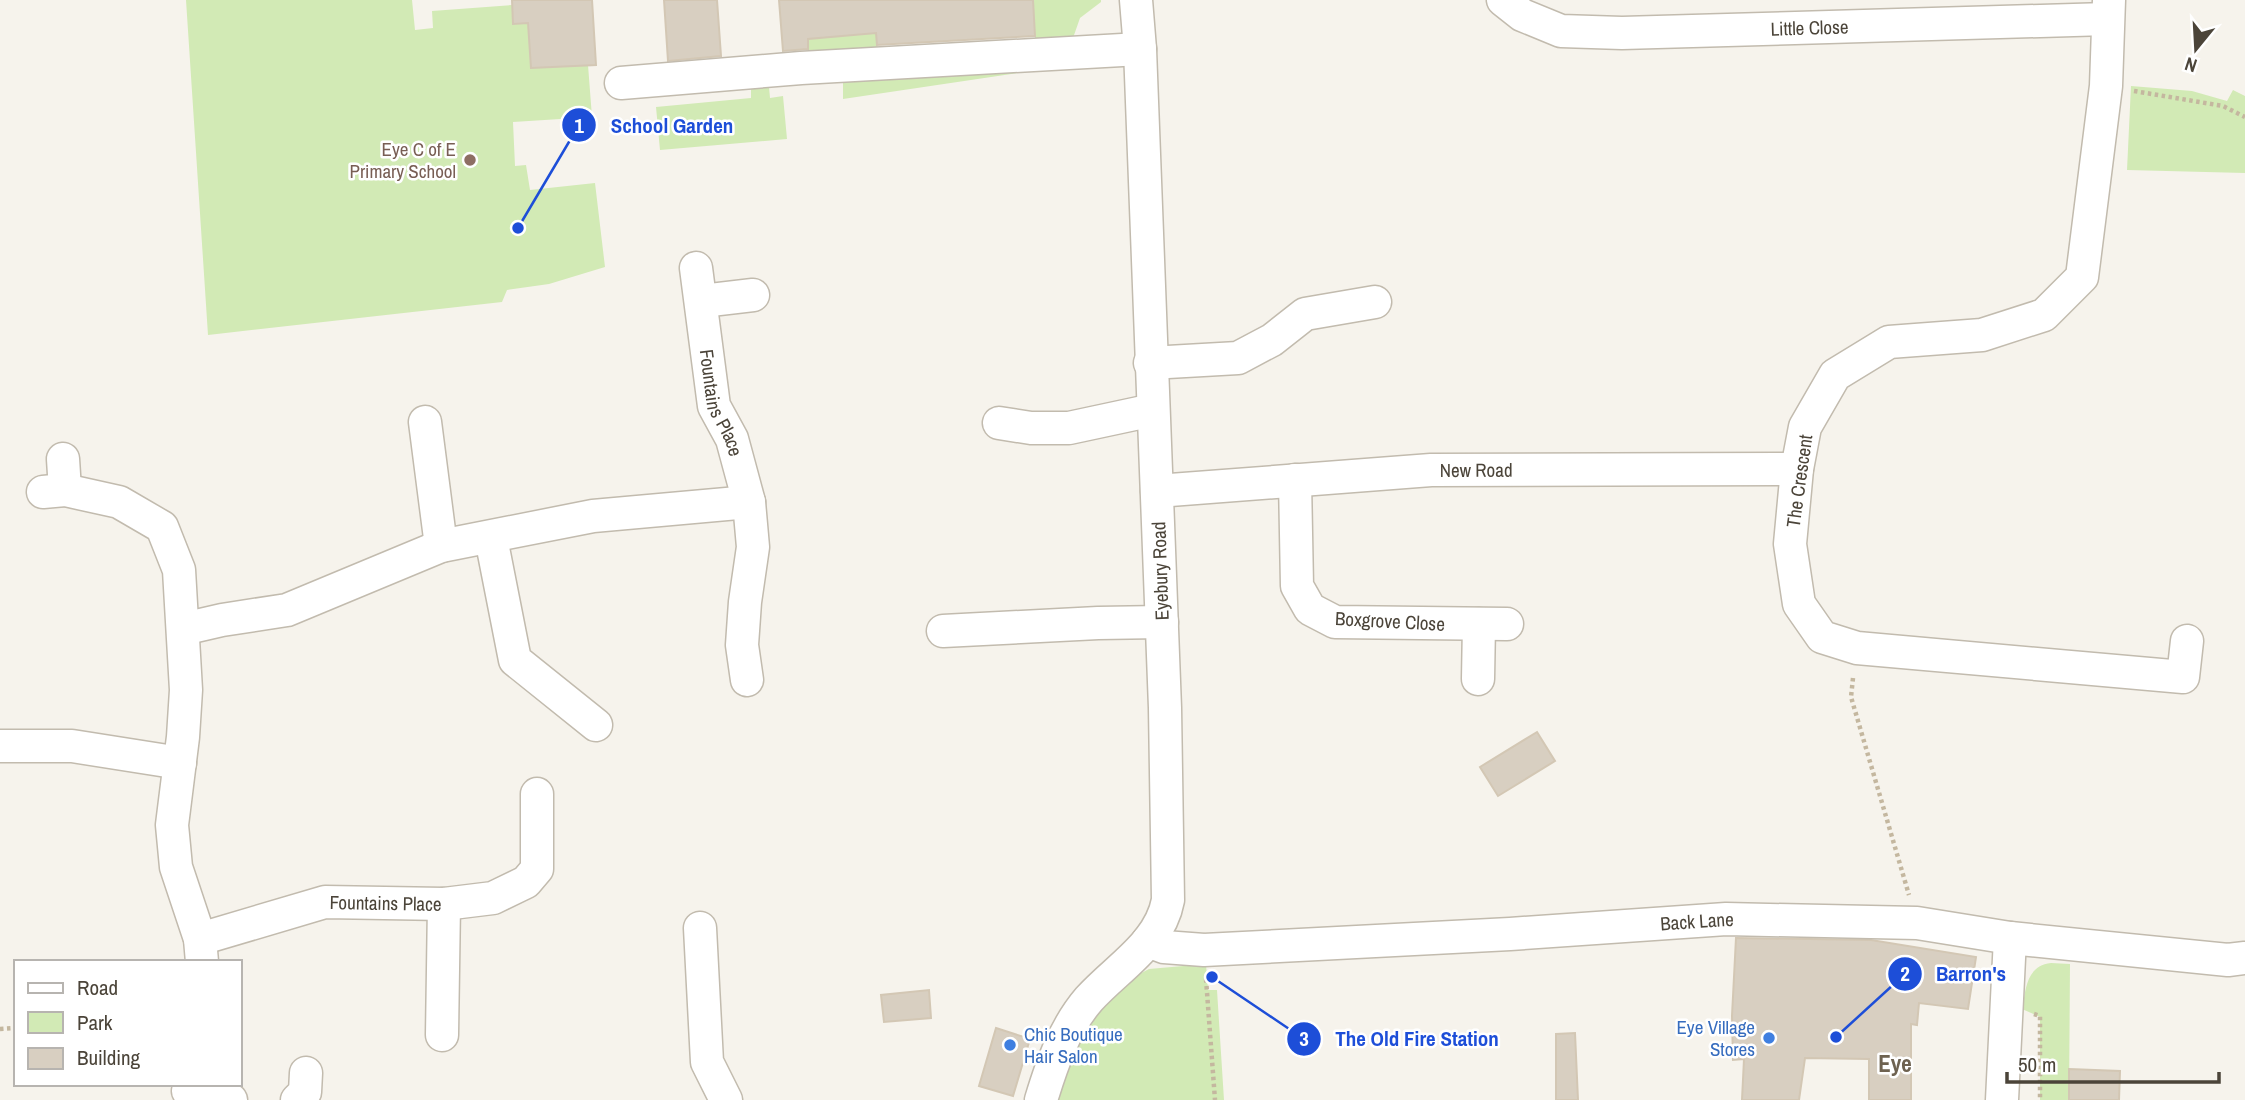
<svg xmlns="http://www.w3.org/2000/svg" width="2245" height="1100" font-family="'Archivo Narrow',sans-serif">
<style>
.green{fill:#d2eab5}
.building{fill:#d8cfc1;stroke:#d3c7b4;stroke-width:2}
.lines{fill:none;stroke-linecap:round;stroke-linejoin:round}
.minor-casing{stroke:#c2bbae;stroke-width:35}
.path{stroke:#c4b79f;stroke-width:4.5;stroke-dasharray:3.5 3.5;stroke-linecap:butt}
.minor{stroke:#fff;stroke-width:32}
.education-dot{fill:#8d6e63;stroke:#fff;stroke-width:2.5}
.shop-dot{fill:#3f7fe0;stroke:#fff;stroke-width:2.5}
.labels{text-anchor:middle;stroke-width:5;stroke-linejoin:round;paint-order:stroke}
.street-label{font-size:19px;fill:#4b4439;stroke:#fff}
.education-label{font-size:19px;fill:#785e54;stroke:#fff;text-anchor:end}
.shop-label{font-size:19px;fill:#366cbe;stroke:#fff;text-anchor:end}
.quarter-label{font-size:23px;font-weight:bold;fill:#6e6250;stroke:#fff}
.leader{fill:none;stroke:#1d4ed8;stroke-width:2.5}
.callout-dot{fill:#1d4ed8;stroke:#fff;stroke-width:2.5}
.mark-label{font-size:21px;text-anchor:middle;font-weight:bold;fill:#fff}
.callout-label{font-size:21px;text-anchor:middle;font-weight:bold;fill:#1d4ed8;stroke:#fff;stroke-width:5;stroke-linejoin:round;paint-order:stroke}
</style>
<rect width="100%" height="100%" fill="#f6f3ec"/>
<path class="green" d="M186,0H412L415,30L433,28L432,11L512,5L513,24L527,23L528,26L535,25L537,49L530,50L531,68L588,65L592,117L513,122L515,166L526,165L530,190L595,183L605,267L549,284L507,290L502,302L208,335Z
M874,0L878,53L809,59L807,31Z
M1033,0H1101V2L1080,18L1073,38L1035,41Z
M1112,59L843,99V81Z
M2131,86L2192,91L2227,101L2233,90L2245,96V173L2127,170Z
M769,87L770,98L783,96L787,139L660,150L656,107L751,98V88Z
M2051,963L2070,964L2069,1100H2040V1017L2022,1009C2026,989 2026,966 2051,963Z
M1206,964L1208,990H1217L1224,1100H1050L1074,1037L1126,981L1149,969Z"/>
<path class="building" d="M512,0H592L596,65L531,68L528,23L513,24Z
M664,0H717L721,56L668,61Z
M779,0H1033L1035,36L877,45L876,33L808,39V49L783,51Z
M1537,732L1555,761L1498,796L1480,767Z
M1736,938L1871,940L1976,957L1968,1009L1919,1003L1917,1025L1911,1024V1100H1869V1059L1805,1058L1799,1100H1742L1744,1059L1733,1060L1732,1016Z
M929,990L931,1018L884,1022L881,995Z
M996,1028L1030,1039L1013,1096L979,1086Z
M1575,1033L1578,1100H1556V1034Z
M2069,1069L2120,1071L2119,1100H2069Z"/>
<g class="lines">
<defs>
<g id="minor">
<path id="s1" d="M1503,0L1522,15L1561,31L1622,33L2107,19"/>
<path d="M2109,0L2106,86L2082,277L2044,315L1982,335L1889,342L1835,375L1805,427L1797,469L1790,544L1799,604L1822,637L1857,648L2183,677L2187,641"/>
<path d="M621,83L801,68L1140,49"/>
<path id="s2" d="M696,268L714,406L732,439L749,502L753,547L745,602L742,645L747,680"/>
<path d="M702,301L753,295"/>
<path d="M1150,363L1238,358L1272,340L1305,314L1375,302"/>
<path d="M425,422L441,546"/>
<path d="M999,423L1031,428H1069L1153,410"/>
<path d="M63,459L65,490"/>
<path d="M1295,480L1297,586L1310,609L1335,622L1507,624"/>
<path id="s3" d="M1157,491L1431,470L1797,469"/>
<path d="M43,492L65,490L119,502L162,527L179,570L186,690L183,737L172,825L176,867L200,939L202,962"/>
<path d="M491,538L515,660L596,725"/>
<path d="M183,629L222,620L287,610L441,546L593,516L749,502"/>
<path d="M943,631L1098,623L1162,622"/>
<path d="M1478,679L1479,624"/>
<path d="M0,746H72L180,763"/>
<path d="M700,928L707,1062L726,1100"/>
<path id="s4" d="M200,939L325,902L444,904L493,898L526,882L537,869V794"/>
<path id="s5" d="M1148,941L1164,947L1204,950L1510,934L1726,919L1917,923L2010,938L2228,960L2245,958"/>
<path d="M442,1035L444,904"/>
<path d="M188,1091L231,1100"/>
<path d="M297,1100L305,1092L306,1073"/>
<path d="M1041,1100C1052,1064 1064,1028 1089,999C1118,967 1160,944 1168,900L1165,708L1140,49L1136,0"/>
<path d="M2002,1100L2010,938"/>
</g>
</defs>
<use href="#minor" class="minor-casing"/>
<path class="path" d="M2134,91L2223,106L2245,117
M1853,678L1851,697L1909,895
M1206,979L1215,1100
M2034,1014L2040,1016V1100
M0,1029L16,1028"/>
<use href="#minor" class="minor"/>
</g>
<circle class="education-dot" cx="470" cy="160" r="7"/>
<g class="shop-dot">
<circle cx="1769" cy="1038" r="7"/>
<circle cx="1010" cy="1045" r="7"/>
</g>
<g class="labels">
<g class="street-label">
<text dy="7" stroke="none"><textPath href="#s1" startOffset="315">Little Close</textPath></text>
<text dy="7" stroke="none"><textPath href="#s2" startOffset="138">Fountains Place</textPath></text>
<text dy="7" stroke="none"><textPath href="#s3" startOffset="320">New Road</textPath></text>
<text transform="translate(1799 481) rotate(-82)" y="7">The Crescent</text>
<text transform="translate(1160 571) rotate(-92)" y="7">Eyebury Road</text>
<text transform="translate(1390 621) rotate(3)" y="7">Boxgrove Close</text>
<text dy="7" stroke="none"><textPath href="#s4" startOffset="191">Fountains Place</textPath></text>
<text dy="7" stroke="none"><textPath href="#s5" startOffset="551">Back Lane</textPath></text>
</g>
<g class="education-label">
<text x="456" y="156">Eye C of E<tspan x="456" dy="22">Primary School</tspan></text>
</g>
<g class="shop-label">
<text x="1755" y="1034">Eye Village<tspan x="1755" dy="22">Stores</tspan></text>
<text x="1024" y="1041" text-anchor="start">Chic Boutique<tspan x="1024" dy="22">Hair Salon</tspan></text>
</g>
<g class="quarter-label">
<text x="1895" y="1072">Eye</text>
</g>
</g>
<path class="leader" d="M518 228L579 125M1836 1037L1905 974M1212 977L1304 1039"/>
<g class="callout-dot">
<circle cx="518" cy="228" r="7"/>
<circle cx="1836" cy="1037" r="7"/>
<circle cx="1212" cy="977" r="7"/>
<circle cx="579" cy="125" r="18"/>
<circle cx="1905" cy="974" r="18"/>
<circle cx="1304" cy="1039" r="18"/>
</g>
<g class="mark-label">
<text x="579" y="133">1</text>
<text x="1905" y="981">2</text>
<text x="1304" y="1046">3</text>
</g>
<g class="callout-label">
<text x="672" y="133">School Garden</text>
<text x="1971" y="981">Barron's</text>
<text x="1417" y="1046">The Old Fire Station</text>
</g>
<rect x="14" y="960" width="228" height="126" fill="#ffffff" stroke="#b7b4b0" stroke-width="2"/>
<rect x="28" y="983" width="35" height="10" fill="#ffffff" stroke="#b7b4b0" stroke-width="2"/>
<text x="77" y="995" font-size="21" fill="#4b4439">Road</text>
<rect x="28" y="1012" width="35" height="21" fill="#d2eab5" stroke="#b7b4b0" stroke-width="2"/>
<text x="77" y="1030" font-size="21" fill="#4b4439">Park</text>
<rect x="28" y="1048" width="35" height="21" fill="#d8cfc1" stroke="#b7b4b0" stroke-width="2"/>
<text x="77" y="1065" font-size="21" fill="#4b4439">Building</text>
<g transform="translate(2196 49) rotate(198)" stroke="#ffffff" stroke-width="5" paint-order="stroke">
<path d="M0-5L12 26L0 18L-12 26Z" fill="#4b4439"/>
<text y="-10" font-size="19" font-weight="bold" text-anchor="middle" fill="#4b4439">N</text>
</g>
<path d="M2007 1072v10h212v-10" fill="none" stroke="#4b4439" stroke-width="3.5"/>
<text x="2018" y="1072" font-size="21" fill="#4b4439" stroke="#ffffff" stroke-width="5" paint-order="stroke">50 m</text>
</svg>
